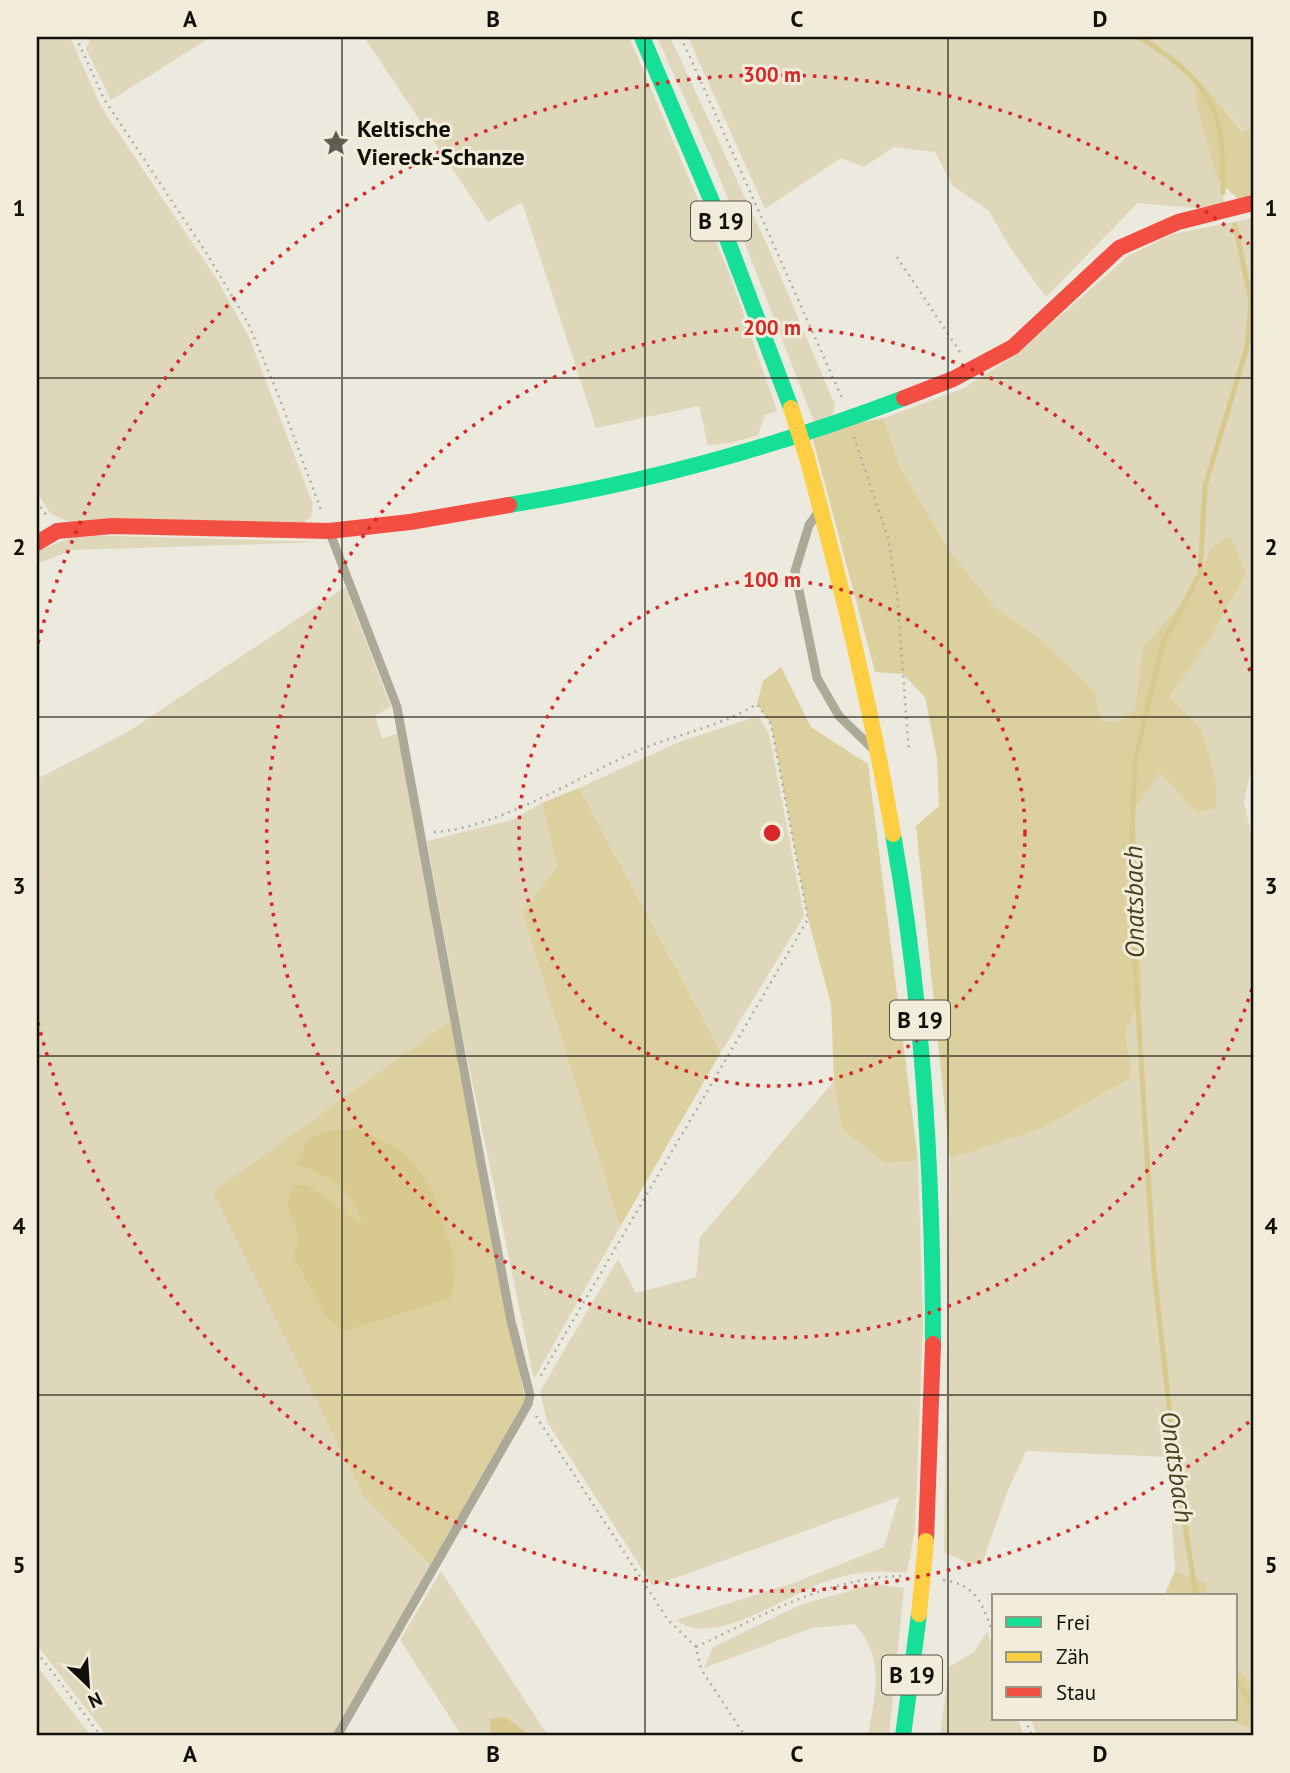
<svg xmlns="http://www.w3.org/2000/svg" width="1290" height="1773" font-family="'PT Sans',sans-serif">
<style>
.green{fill:#ded7b9}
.forest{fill:#dcd09e}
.water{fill:#d8ca8e}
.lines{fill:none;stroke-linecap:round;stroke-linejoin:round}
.stream{stroke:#d8ca8e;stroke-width:5}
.path{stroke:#b0aea1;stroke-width:2.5;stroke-dasharray:2 5;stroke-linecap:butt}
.lane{stroke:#ada999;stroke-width:9}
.fast{stroke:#16e098;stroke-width:16}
.slow{stroke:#ffcf43;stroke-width:16}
.jam{stroke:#f24e42;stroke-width:16}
.slow-bridge{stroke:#ffcf43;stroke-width:16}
.grid{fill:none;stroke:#12100a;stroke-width:2;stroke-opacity:0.55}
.ring{fill:none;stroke:#d62828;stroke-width:3.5;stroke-dasharray:3.5 7}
.labels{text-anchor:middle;stroke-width:6;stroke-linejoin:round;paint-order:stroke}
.shield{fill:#f1edda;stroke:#555248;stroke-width:2}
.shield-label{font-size:23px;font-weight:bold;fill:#12100a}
.poi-label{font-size:24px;font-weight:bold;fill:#12100a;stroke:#f1edda;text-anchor:start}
.water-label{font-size:26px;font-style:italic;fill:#49411e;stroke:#f1edda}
.centre{fill:#d62828;stroke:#f1edda;stroke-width:3.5}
.ring-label{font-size:21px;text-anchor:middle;font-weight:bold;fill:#d62828;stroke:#f1edda;stroke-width:6;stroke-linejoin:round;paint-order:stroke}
.neatline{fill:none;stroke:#12100a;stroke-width:2.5}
.grid-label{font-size:23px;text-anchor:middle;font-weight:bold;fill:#12100a}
</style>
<rect width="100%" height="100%" fill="#eceadf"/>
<path class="green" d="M37,37H70L101,107L218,281L249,337L313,504L311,517L302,524L71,523L50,513L37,492Z
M91,37H211L111,100L86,49Z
M364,37H629L730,275L777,411L765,415L758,435L731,443L708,445L699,406L596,428L522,202L488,222Z
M657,37H670L769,249L835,405L832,417L814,422L715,166Z
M688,37H1253V128L1244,132L1201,82L1195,101L1225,204L1195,208L1138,203L1046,297L1009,246L989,211L953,186L935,152L894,147L864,167L841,158L765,209Z
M1253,218V759L1244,802L1253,843V1686L1236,1666V1596H1208L1207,1583L1175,1571L1168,1457L1026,1451L1008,1490L982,1564L968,1563L944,1552L950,1159L1043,1128L1132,1077L1125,1033L1142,997L1135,809L1160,771L1196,812L1202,730L1170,697L1210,638L1246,574L1209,550L1199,584L1143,647L1135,709L1119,722L1101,721L1095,693L1037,636L995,607L947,547L900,467L884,418L964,388L1016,355L1128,256L1173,234Z
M78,535L326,542L72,550L37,564V551Z
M345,587L391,707L375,715L382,739L398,733L450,1021L214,1192L364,1497L430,1565L332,1736H107L37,1645V779L126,733Z
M758,716L769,733L804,916L721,1052L579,788L679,742Z
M542,803L557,866L522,912L620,1227L534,1379L461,1028L427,841L512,820Z
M834,1081L841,1128L918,1160L923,1324L915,1529L907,1573C882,1571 861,1571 837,1578C793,1589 715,1651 676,1620L796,1582L884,1547L899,1497L653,1586L547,1422L540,1391L618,1259L636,1293L696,1277L700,1237Z
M441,1571L548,1736H462L400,1640Z
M872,1584L904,1588L889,1736H868C875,1692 886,1661 855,1624L812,1628L704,1668L713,1647L800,1605Z
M987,1632L994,1651V1719H1018L1024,1736H940L949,1667L974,1652Z
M37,1666L91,1736H37Z
M1031,1719H1225L1253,1729V1736H1037Z"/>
<path class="forest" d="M1201,82L1243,132L1253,128V203L1245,205L1218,181L1195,101L1196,83Z
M884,418L900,467L947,547L995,607L1037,636L1095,692L1101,721L1119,722L1135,709L1143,647L1199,584L1209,550L1230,536L1246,574L1210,638L1170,697L1202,730L1216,783V808L1196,812L1160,772L1135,809L1142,997L1125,1033L1132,1077L1043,1128L950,1159L916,826L939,806L937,758L925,697L903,674L875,672L811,432Z
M781,667L811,727L868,764L918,1160L885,1163L841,1128L834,1081L831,1004L808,919L771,724L757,704L763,681Z
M579,788L721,1052L620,1227L522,912L557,866L542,803Z
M450,1021L525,1400L430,1565L364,1497L213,1192Z
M1175,1571L1207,1583L1208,1596H1164Z
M1236,1666L1253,1686V1729L1225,1719H1236Z"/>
<path class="water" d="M356,1128L402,1151L422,1174L434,1195L456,1262L451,1298L344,1331L326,1316L293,1256L300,1239L287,1204L294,1185H307L361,1225C355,1184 330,1178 296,1164C302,1157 302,1150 307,1143C316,1129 341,1131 356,1128Z
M505,1717L531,1736H492L489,1719Z"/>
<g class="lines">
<path class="stream" d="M1139,37C1174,58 1210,85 1219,127C1224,148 1222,172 1223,193
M1196,1596L1175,1461L1154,1271L1130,879L1135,761L1163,642L1200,574L1205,486L1247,347L1251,301L1235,225
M1236,1681L1253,1704"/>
<path class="path" d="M76,37L104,99L207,254L248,323L278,394L321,510
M681,37L842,398
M897,257L960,352
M854,437L888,538L897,594L909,752
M37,501L46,515
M434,832C496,829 578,777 637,751C677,734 719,727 757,704L771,724L808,919L540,1377
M536,1416L668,1620L696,1647L701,1669L745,1736
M943,1580C979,1585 983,1607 994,1636
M696,1647C764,1615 825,1578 902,1576
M37,1652L101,1736
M1025,1719L1032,1736"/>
<path class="lane" d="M817,514L809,525L795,571L817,678L839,716L871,747
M330,533L397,707L481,1163L511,1321L530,1395L528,1404L337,1736"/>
<path class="fast" d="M642,37L721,223L791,408
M509,505C644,483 776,447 904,398
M893,834C923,1002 933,1174 933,1344
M903,1736L919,1614"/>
<path class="slow" d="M807,458C841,583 871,707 893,834"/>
<path class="jam" d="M904,398L953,379L1013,347L1119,248L1178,222L1253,203
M37,543L57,531L112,526L329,531L410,522L509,505
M926,1541L933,1344"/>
<path class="slow-bridge" d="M791,408L807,458
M919,1614L926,1541"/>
</g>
<path class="grid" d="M342,37V1736M645,37V1736M948,37V1736M37,378H1253M37,717H1253M37,1056H1253M37,1395H1253"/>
<g class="ring">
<circle cx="772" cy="833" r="253"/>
<path d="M1252 989A505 505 0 1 1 1252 677"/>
<path d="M1249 1422A758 758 0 0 1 38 1023M38 643A758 758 0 0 1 1249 244"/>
</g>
<defs>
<symbol id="sight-bare" viewBox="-9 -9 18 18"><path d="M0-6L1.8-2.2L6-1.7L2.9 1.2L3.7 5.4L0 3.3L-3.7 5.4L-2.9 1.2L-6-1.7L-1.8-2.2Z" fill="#5e5c55" stroke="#f1edda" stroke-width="2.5" paint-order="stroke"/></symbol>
</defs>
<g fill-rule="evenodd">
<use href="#sight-bare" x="317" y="124" width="38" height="38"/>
</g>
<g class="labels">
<g class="shield">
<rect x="691" y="201.5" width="60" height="39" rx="5"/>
<rect x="890" y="1000.5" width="60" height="39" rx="5"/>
<rect x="882" y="1655.5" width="60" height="39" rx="5"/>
</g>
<g class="shield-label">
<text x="721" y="229">B 19</text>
<text x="920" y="1028">B 19</text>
<text x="912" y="1683">B 19</text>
</g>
<g class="poi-label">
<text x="357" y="137">Keltische<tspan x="357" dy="28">Viereck-Schanze</tspan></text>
</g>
<g class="water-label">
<text transform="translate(1134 902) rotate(-91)" y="9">Onatsbach</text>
<text transform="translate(1177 1467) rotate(82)" y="9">Onatsbach</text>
</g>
</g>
<circle cx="772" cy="833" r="10" class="centre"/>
<g class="ring-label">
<text x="772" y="82">300 m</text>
<text x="772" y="335">200 m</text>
<text x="772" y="587">100 m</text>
</g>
<rect width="1290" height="1773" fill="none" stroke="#f1edda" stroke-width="77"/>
<rect x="992" y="1594" width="245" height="126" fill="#f1edda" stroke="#989587" stroke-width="2"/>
<rect x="1006" y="1617" width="35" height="10" fill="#16e098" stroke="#989587" stroke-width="2"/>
<text x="1056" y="1630" font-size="21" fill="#12100a">Frei</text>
<rect x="1006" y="1652" width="35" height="10" fill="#ffcf43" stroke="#989587" stroke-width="2"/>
<text x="1056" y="1664" font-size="21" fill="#12100a">Zäh</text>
<rect x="1006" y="1687" width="35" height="10" fill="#f24e42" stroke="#989587" stroke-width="2"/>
<text x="1056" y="1700" font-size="21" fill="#12100a">Stau</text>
<g transform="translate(88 1685) rotate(155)" stroke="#f1edda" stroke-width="5" paint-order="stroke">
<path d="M0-5L12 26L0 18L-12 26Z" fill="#12100a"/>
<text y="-10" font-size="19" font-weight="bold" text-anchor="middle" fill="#12100a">N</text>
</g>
<rect x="38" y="38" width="1214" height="1696" class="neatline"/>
<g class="grid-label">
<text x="190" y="27">A</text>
<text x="493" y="27">B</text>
<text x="797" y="27">C</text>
<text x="1100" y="27">D</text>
<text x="19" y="216">1</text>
<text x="1271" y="216">1</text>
<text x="19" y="555">2</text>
<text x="1271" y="555">2</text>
<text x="19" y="894">3</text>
<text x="1271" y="894">3</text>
<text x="19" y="1234">4</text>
<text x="1271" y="1234">4</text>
<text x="19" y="1573">5</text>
<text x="1271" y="1573">5</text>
<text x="190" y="1762">A</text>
<text x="493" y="1762">B</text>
<text x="797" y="1762">C</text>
<text x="1100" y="1762">D</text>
</g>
</svg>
